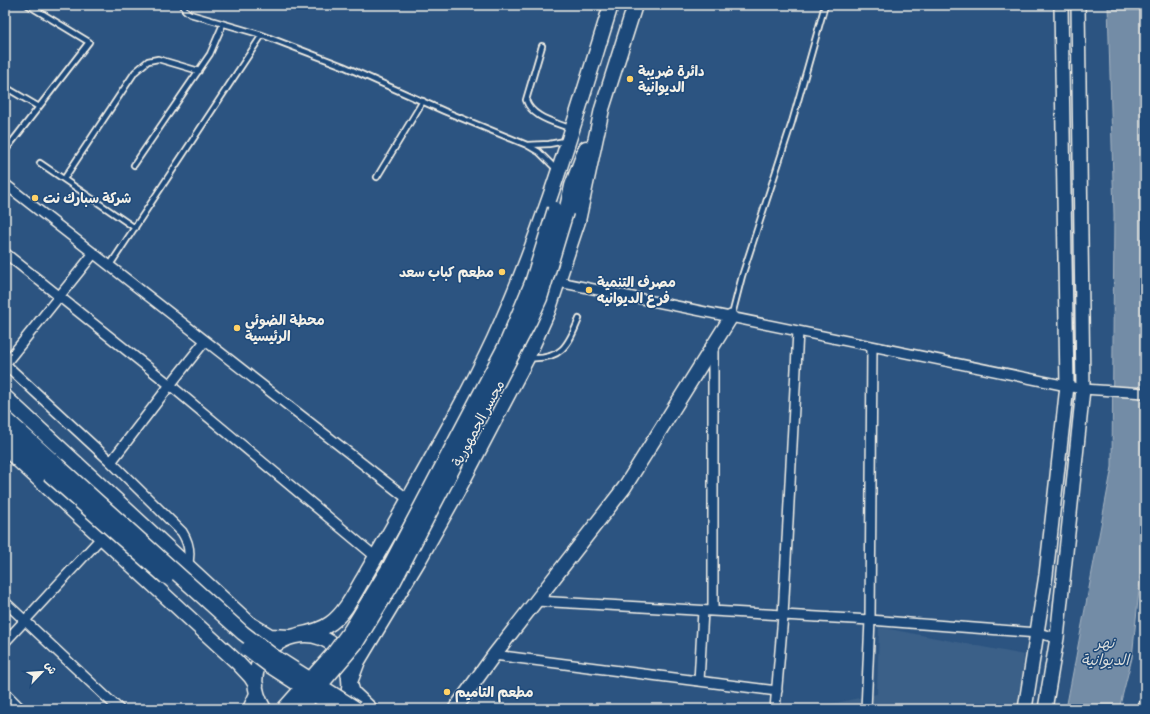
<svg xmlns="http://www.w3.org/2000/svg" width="1150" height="714" font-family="'Gochi Hand','Playpen Sans Arabic',sans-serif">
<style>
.built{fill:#3b6088}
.water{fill:#738ca6;stroke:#a7b4c0}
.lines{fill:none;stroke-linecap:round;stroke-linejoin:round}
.lane-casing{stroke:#f4f1e8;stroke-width:8}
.street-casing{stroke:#f4f1e8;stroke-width:12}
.secondary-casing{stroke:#f4f1e8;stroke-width:16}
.primary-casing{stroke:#f4f1e8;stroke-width:17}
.lane{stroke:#1f4a7a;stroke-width:4.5}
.street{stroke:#1f4a7a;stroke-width:9}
.secondary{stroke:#1f4a7a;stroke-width:13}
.primary{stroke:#1f4a7a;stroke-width:14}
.primary-bridge-casing{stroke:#f4f1e8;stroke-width:17;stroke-linecap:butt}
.primary-bridge{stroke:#1f4a7a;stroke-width:14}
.poi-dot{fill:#ffd166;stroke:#1f4a7a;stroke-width:1.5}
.labels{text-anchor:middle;stroke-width:3;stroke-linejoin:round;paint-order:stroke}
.poi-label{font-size:14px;font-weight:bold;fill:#f4f1e8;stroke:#1f4a7a;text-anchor:start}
.street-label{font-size:14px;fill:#f4f1e8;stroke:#1f4a7a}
.water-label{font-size:15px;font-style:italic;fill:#dadddb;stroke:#1f4a7a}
</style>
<rect width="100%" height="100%" fill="#2c5481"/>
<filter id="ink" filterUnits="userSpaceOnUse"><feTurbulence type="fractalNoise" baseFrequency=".025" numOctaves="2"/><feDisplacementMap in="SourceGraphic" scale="8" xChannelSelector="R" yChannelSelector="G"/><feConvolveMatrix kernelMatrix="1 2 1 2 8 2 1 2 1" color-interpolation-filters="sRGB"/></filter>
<g filter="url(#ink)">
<path class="built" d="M879,627L1024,655L1019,709H809L877,694Z"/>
<path class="water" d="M1108,5H1145V532L1132,658L1119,709H1066L1112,467L1114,215Z"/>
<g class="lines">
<defs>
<path id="lane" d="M183,5L185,10L190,14L262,35L343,66L444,111L527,145L539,152L556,169
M542,46L526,100C532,118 555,122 571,129
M5,87L39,107
M527,145L549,144L565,141
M5,151L89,42L28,5
M40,163L135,228
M134,165L210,54L223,24
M377,177L423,101
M64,179L135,72L148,61L158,59L199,71
M110,265L262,35
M732,315L742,276L792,122L825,5
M529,358C561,360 568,346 579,319"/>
<path id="street" d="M5,184L409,500
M5,253L170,385L376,557
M559,282L1067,386L1083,389L1145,393
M713,347V611
M5,364L111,462L182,532C189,543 191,553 187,566
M5,364L94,253
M111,462L170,385L205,341
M536,601L870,620L1038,633L1057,638
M5,602L119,709
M5,642L101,538
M494,655L777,691
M699,681L703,611
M5,693L21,709
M775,709L783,616L798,331
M866,709L870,620L872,347"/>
<path id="secondary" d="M455,709L494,655L624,488L731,317
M1025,709L1046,575L1067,386L1061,5
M1045,709L1057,638L1083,389L1078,5
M1145,709V706"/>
<path id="primary" d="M566,212L572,186L586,148
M5,397L250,624L270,636L289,637
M5,418L57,465
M5,434L49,474
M5,448L237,662L251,677L256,685
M298,635C309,633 322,630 331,623C345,613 354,594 363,579C376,557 389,534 402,511C434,454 467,397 494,339C543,232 576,117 611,5
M350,682L358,661L420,558L457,492L527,358L548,311L578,221L602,109L635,5
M350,684L353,693L370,709
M250,709L257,694
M264,709C225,644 329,603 347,668C351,682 350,697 341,709"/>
</defs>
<use href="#lane" class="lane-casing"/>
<use href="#street" class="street-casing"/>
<use href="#secondary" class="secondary-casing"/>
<use href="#primary" class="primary-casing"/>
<use href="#lane" class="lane"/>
<use href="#street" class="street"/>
<use href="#secondary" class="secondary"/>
<use href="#primary" class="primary"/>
<defs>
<path id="primary-bridge" d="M57,465L243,633L273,656L356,709
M49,474L166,577
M248,649L269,665L337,709
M284,709L334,653L351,630L389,568L506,345L532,283L555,209
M300,709L356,643L394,581L530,320L540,298L566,212"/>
</defs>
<use href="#primary-bridge" class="primary-bridge-casing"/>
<use href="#primary-bridge" class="primary-bridge"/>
</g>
</g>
<g class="poi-dot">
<circle cx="630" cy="79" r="4"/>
<circle cx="35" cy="198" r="4"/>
<circle cx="502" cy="272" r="4"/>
<circle cx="589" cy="290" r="4"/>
<circle cx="237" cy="328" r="4"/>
<circle cx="447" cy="692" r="4"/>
</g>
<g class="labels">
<g class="poi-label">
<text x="638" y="76">دائرة ضريبة<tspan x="638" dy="16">الديوانية</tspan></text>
<text x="43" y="203">شركة سبارك نت</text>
<text x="494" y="277" text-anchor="end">مطعم كباب سعد</text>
<text x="597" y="287">مصرف التنمية<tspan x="597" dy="16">فرع الديوانيه</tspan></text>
<text x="245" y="325">محطة الضوئي<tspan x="245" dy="16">الرئيسية</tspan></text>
<text x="455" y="697">مطعم التاميم</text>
</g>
<g class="street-label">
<text transform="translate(478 423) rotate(-62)" y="5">مجسر الجمهورية</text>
</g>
<g class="water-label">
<text x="1105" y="648">نهر<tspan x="1105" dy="17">الديوانية</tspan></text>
</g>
</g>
<rect width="1150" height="714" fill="none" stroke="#1f4a7a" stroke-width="20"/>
<rect x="10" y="10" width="1130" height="694" fill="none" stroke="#f4f1e8" stroke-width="1.5" filter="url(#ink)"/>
<g transform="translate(42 672) rotate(65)" stroke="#1f4a7a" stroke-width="3" paint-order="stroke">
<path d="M0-3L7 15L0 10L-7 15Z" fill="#f4f1e8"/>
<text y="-6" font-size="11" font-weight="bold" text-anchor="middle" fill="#f4f1e8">ش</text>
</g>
</svg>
